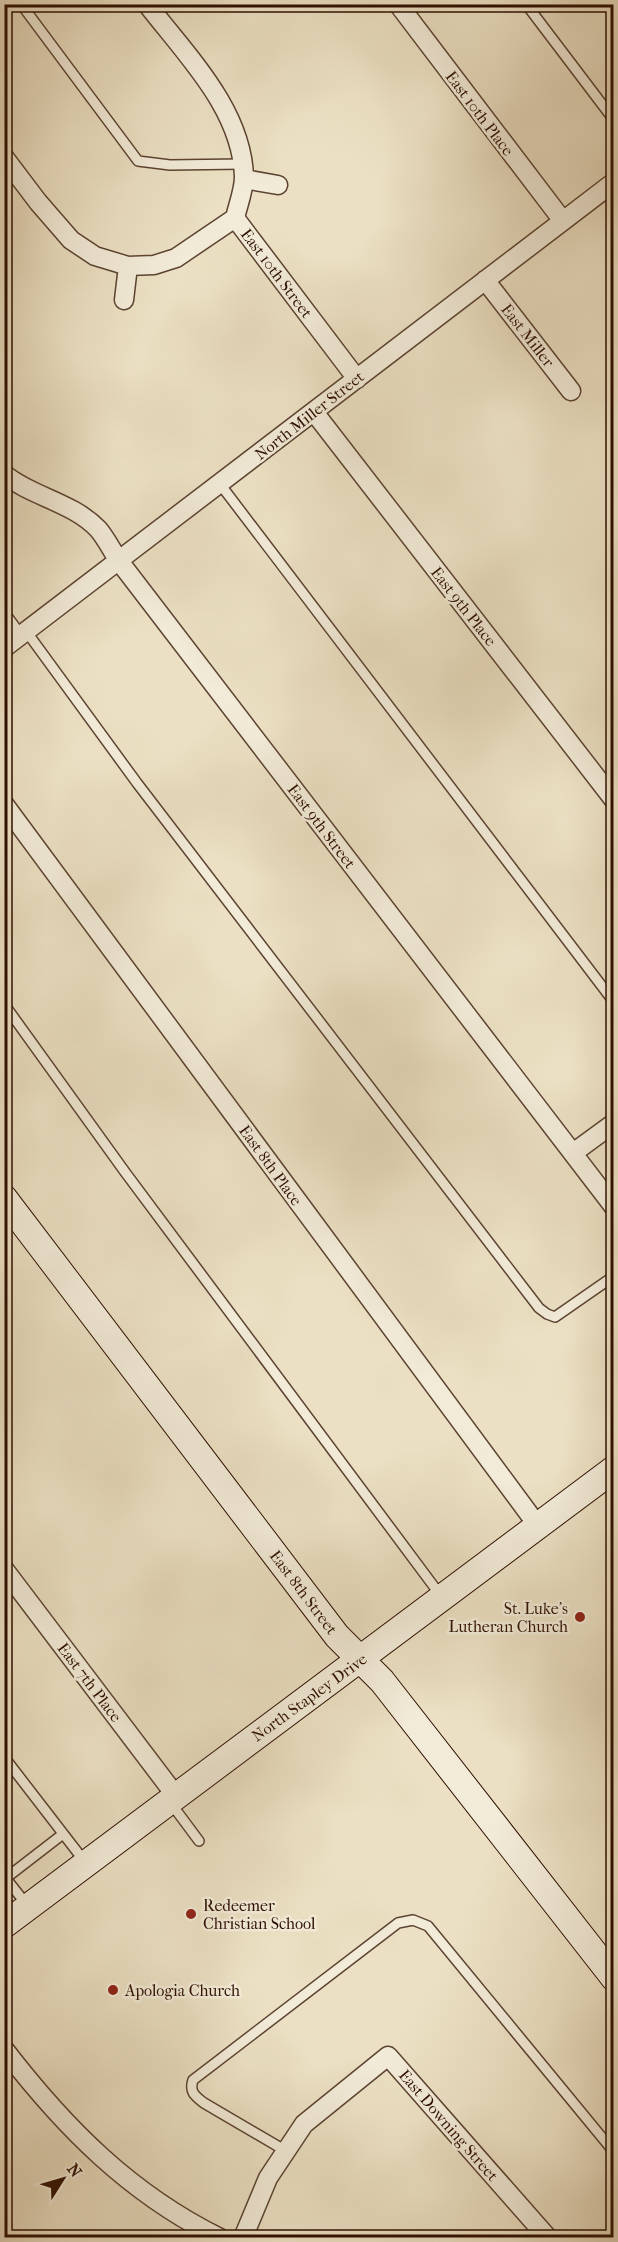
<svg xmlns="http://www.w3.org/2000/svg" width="618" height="2242" font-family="'IM FELL French Canon',serif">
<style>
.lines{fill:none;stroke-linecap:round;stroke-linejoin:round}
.lane-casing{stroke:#5c4331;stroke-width:12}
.street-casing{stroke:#5c4331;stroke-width:21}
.secondary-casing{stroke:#2d0f00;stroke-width:28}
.lane{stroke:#f2ebd8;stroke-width:9}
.street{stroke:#f2ebd8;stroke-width:18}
.secondary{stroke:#f2ebd8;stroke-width:26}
.poi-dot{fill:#8f2418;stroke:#f2ebd8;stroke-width:2}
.labels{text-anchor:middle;stroke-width:5;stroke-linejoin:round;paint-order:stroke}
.street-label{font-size:16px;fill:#2d0f00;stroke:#f2ebd8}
.poi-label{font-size:16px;fill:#2d0f00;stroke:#f2ebd8;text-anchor:start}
</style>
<rect width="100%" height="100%" fill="#ebe0c3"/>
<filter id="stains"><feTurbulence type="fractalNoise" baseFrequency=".00333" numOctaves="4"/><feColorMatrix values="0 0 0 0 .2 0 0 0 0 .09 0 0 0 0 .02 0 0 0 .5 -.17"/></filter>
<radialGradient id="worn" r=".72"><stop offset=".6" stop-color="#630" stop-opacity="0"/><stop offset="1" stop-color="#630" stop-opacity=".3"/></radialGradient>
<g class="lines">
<defs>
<path id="lane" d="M21,4L138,161L170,165L242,164
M526,4L614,120
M220,484L614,1002
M4,612L21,635
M26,631L137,783L539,1308L547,1314L555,1317L614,1276
M4,1004L125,1172L441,1596
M4,1757L85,1862
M170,1802L199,1841
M4,1876L27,1905
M6,1878L63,1834
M286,2151L204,2103C195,2096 189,2092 193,2080L398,1923L413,1920L428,1926L614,2152"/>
<path id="street" d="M147,4C186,55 242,109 244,177C244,190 238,205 235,218L357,379
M398,4L563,221
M4,157L38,202L71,240L95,256L128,266L154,265L176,258L235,218
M244,179L278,185
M485,280L571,391
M124,300L128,266
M314,412L614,800
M4,474C32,497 72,502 98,529C106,538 112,551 119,561L614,1207
M4,648L614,182
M4,804L538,1526
M573,1153L614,1123
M4,1569L176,1796
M4,2049C64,2127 130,2194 220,2238
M243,2238L268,2178L304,2124L388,2056L548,2238"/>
<path id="secondary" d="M4,1198L337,1636L382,1681L614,1978
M4,1925L614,1469"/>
</defs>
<use href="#lane" class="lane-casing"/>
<use href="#street" class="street-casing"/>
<use href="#secondary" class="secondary-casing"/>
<use href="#lane" class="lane"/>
<use href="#street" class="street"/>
<use href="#secondary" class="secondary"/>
</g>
<g class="poi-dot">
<circle cx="580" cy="1617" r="6"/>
<circle cx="191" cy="1914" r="6"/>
<circle cx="113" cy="1990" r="6"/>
</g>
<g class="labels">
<g class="street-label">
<text transform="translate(480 113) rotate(53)" y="6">East 10th Place</text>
<text transform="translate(277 273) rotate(53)" y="6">East 10th Street</text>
<text transform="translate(528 335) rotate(52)" y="6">East Miller</text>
<text transform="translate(309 415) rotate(-38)" y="6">North Miller Street</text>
<text transform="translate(464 606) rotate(52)" y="6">East 9th Place</text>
<text transform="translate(322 826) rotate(53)" y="6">East 9th Street</text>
<text transform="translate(271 1165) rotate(54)" y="6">East 8th Place</text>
<text transform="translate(304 1592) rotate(53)" y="6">East 8th Street</text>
<text transform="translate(90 1682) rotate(53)" y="6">East 7th Place</text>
<text transform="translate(309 1697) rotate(-36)" y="6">North Stapley Drive</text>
<text transform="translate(449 2125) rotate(49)" y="6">East Downing Street</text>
</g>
<g class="poi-label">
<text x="568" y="1614" text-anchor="end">St. Luke's<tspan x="568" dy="18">Lutheran Church</tspan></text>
<text x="203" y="1911">Redeemer<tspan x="203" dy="18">Christian School</tspan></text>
<text x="125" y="1996">Apologia Church</text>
</g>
</g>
<rect width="618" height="2242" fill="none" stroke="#ebe0c3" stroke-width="24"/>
<rect x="6" y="6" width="606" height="2230" fill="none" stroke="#2d0f00" stroke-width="3"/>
<rect x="12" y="12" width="594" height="2218" fill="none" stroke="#2d0f00" stroke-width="1.5"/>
<g transform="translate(63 2179) rotate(53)" stroke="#f2ebd8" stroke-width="4.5" paint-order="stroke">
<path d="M0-4.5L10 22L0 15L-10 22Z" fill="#2d0f00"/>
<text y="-9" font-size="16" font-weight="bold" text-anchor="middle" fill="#2d0f00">N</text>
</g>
<rect width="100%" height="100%" filter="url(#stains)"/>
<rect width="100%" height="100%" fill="url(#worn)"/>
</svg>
